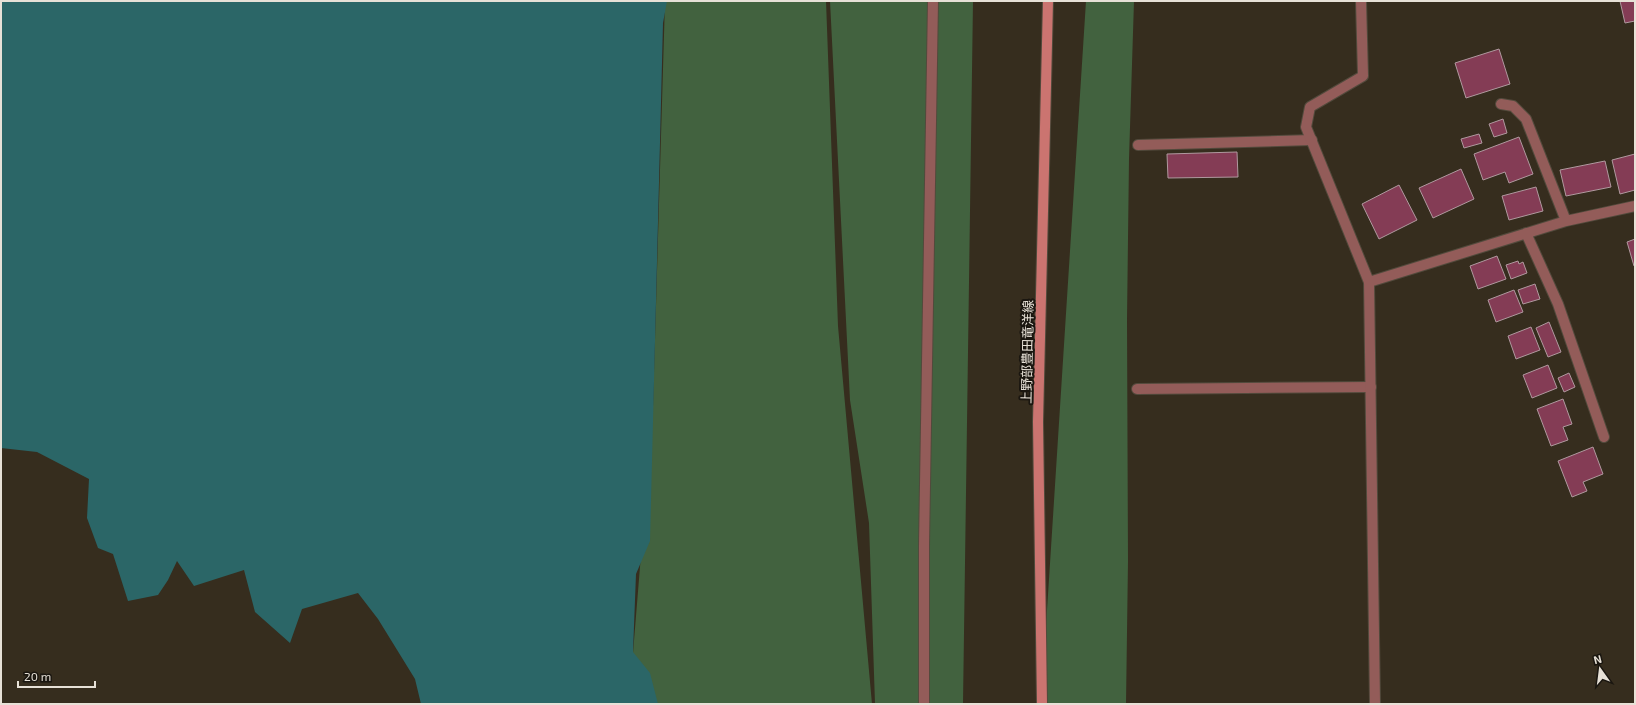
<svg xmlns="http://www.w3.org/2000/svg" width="1636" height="705" font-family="'Exo 2','Noto Sans JP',sans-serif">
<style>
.green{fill:#42623f}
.water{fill:#2b6667}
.building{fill:#843c55;stroke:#b0999f}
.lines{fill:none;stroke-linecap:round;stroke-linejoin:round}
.lane-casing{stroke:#524a3c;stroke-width:12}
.street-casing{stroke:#524a3c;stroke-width:12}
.secondary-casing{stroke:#524a3c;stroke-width:12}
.lane{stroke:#935c59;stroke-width:10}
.street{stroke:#935c59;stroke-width:10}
.secondary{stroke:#cb7470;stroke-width:10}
.labels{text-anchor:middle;stroke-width:4;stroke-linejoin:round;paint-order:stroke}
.street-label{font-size:13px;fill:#e7e1d7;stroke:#1a1610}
</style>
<rect width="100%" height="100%" fill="#362d1e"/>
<path class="green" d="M665,1H826L838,326L872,704H651L633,653L653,407Z
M830,1H973L963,704H875L869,523L850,400Z
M1086,1H1134L1129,159L1127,320L1128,561L1126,704H1041Z"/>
<path class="water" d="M1,1H667L663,23L650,541L636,574L633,652L650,673L658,704H421L415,679L378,619L358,593L302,609L290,643L255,612L244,570L194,586L177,561L168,580L158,595L128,601L113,554L98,548L87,518L89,479L37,452L1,448Z"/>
<path class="building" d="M1620,1H1635V21L1625,23Z
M1499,49L1510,84L1466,98L1455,63Z
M1503,119L1507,133L1494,137L1489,124Z
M1479,134L1482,143L1464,148L1461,139Z
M1519,137L1533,174L1509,183L1505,172L1483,180L1474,154Z
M1237,152L1238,177L1168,178L1167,154Z
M1635,154V190L1620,194L1612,160Z
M1605,161L1611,187L1566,196L1560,170Z
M1461,169L1474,199L1433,218L1419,188Z
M1399,185L1417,220L1379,239L1362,204Z
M1536,187L1543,211L1509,220L1502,196Z
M1635,239V266H1634L1627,242Z
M1497,256L1506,279L1478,289L1470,266Z
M1518,261L1519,264L1523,262L1527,273L1511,279L1506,265Z
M1535,284L1540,299L1523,304L1518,290Z
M1514,290L1523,312L1496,322L1488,300Z
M1549,322L1561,352L1548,357L1536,328Z
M1531,327L1540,350L1516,359L1508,336Z
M1548,365L1557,388L1532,398L1523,375Z
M1569,373L1575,387L1564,392L1558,378Z
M1563,399L1572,424L1563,427L1568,440L1551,446L1537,409Z
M1593,447L1603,474L1583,482L1587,491L1572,497L1558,461Z"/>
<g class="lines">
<defs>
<path id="lane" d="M1138,145L1312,140
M1137,389L1371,387
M924,704V545L933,1"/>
<path id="street" d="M1361,1L1363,76L1310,107L1306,127L1369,282L1375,704
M1501,104L1513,106L1526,119L1566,221
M1526,233L1558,304L1604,437
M1369,282L1566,221L1635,206"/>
<path id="secondary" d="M1042,704L1038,422L1048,1"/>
</defs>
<use href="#lane" class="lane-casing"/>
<use href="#street" class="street-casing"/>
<use href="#secondary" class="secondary-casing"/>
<use href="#lane" class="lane"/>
<use href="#street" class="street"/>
<use href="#secondary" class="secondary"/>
</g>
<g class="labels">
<g class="street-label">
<text transform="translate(1027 352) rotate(-89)" y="5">上野部豊田竜洋線</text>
</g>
</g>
<rect width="1636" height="705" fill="none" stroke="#e7e1d7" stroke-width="4"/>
<g transform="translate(1600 669) rotate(346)" stroke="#1a1610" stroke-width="3" paint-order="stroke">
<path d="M0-3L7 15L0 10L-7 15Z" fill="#e7e1d7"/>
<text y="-6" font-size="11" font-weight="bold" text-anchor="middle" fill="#e7e1d7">N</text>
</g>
<path d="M18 681v6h77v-6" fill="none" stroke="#e7e1d7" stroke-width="2"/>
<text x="24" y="681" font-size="12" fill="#e7e1d7" stroke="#1a1610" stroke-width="3" paint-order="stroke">20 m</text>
</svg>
